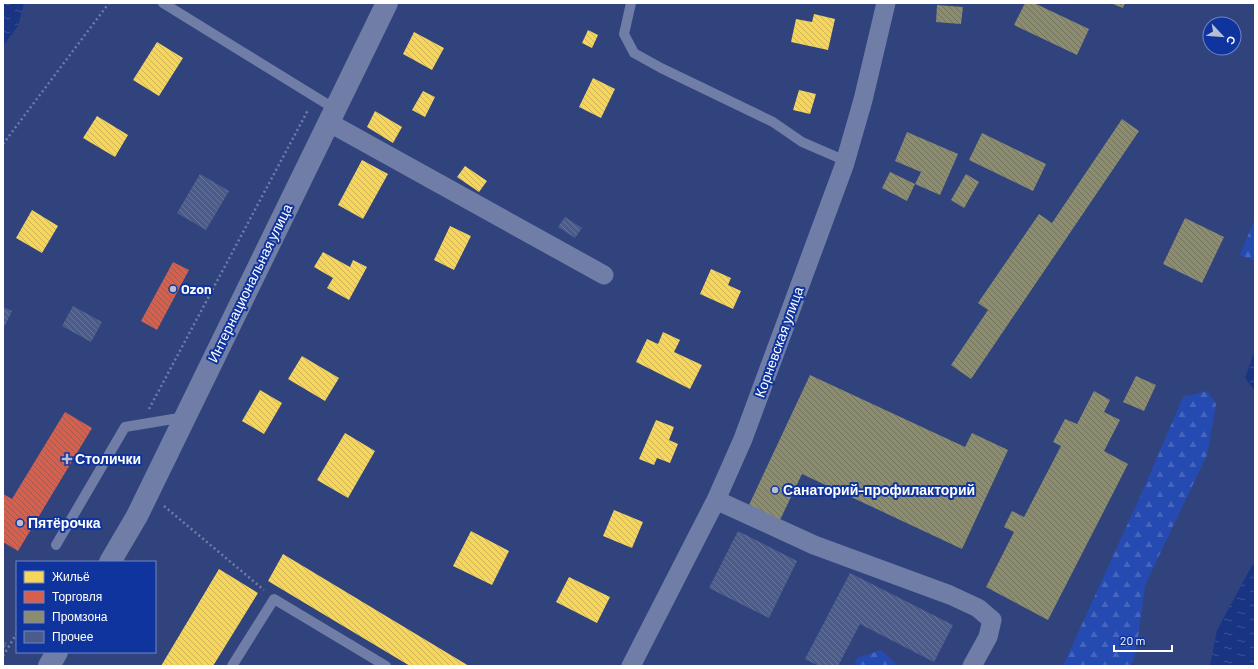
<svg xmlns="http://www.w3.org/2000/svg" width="1258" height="669" font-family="Barlow,sans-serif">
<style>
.forest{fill:url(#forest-firs)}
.water{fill:url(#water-ripples)}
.homes{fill:url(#homes-back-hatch)}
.shops{fill:url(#shops-back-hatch)}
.industry{fill:url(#industry-back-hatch)}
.building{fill:url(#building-back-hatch)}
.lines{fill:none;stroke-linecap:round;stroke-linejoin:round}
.path{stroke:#707ea7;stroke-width:2.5;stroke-dasharray:2 3;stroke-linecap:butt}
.service{stroke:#707ea7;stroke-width:10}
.minor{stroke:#707ea7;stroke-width:19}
.tertiary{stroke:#707ea7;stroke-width:22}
.poi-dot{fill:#b7bdd2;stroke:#10349d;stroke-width:1.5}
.labels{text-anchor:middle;stroke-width:4;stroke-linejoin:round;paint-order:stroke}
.street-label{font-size:14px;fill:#fff;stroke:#10349d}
.poi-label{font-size:14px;font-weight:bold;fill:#fff;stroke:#10349d;text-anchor:start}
</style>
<defs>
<pattern id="forest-firs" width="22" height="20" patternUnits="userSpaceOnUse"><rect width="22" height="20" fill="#254bb3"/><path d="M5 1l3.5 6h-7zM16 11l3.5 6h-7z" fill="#4666be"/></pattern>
<pattern id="water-ripples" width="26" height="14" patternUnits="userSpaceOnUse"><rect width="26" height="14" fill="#193482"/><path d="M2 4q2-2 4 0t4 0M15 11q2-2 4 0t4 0" fill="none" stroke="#3c5295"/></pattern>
<pattern id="homes-back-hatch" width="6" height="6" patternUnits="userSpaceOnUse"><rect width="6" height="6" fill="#f6d55c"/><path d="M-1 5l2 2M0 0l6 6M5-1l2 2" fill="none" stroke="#ccb358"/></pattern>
<pattern id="shops-back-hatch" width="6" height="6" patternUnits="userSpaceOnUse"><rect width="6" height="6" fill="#d6604d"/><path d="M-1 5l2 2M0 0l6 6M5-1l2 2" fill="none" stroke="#a6594d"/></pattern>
<pattern id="industry-back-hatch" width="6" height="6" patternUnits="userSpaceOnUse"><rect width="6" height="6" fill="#8c8c6e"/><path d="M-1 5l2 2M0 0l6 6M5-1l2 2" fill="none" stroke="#727260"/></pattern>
<pattern id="building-back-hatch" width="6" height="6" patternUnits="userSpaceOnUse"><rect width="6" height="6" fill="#4c5c8a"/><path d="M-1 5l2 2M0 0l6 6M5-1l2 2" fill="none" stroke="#67749c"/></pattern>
</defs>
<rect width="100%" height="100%" fill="#30437d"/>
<path class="forest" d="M1255,218V261L1240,255Z
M1207,391L1216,404L1207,455L1145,585L1136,652L1131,666H1063L1144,488L1183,397Z
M881,650L898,666H854L857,658Z"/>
<path class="water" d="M3,3H24L18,26L3,46Z
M1255,350V391L1245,378Z
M1255,560V666H1210L1217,630Z"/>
<path class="homes" d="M814,14L835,19L828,50L791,42L796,19L812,22Z
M588,30L598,35L592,48L582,43Z
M414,32L444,48L432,70L403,54Z
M157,42L183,58L159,96L133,80Z
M593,78L615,89L601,118L579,107Z
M799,90L816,94L810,114L793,110Z
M423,91L435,97L425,117L412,110Z
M375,111L402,127L393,143L367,127Z
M97,116L128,135L115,157L83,138Z
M362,160L388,174L363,219L338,205Z
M465,166L487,181L479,192L457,177Z
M32,210L58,226L42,253L16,238Z
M450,226L471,236L454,270L434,260Z
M323,252L350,267L353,260L367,267L349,300L327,288L333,278L314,267Z
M711,269L731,278L728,285L741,291L733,309L700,294Z
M663,332L680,340L674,352L702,365L690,389L636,362L647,339L658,344Z
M302,356L339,378L325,401L288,379Z
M260,390L282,403L264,434L242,421Z
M656,420L674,427L669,440L678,444L670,463L657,458L654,465L639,459Z
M345,433L375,451L348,498L317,480Z
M614,510L643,522L632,548L603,536Z
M471,531L509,551L492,585L453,566Z
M283,554L469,666H410L268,581Z
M219,569L258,593L213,666H161Z
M569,577L610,597L597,623L556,602Z"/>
<path class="shops" d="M173,262L189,270L157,330L141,321Z
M65,412L92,428L18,551L3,542V494L12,499Z"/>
<path class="industry" d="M1025,3H1034L1089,29L1077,55L1014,25Z
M1110,3H1125L1123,8Z
M937,5L963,7L961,24L936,22Z
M1122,119L1139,131L971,379L951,365L988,310L978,303L1039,214L1052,223Z
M907,132L958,154L940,195L915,184L921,172L895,161Z
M982,133L1046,164L1033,191L969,160Z
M890,172L915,184L907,201L882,188Z
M966,174L979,182L964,208L951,200Z
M1185,218L1224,237L1202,283L1163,264Z
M810,375L965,447L972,433L1008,450L962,549L802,474L780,520L749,505Z
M1136,376L1156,385L1144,411L1123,402Z
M1094,391L1110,400L1104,412L1120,420L1104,451L1128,464L1048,620L986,587L1014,532L1004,527L1012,511L1024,517L1061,446L1053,442L1065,419L1077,424Z"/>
<path class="building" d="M200,174L229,191L206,230L177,213Z
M565,217L582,228L575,238L558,227Z
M73,306L102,322L91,342L62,326Z
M3,307L12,311L3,329Z
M738,531L797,561L769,618L709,588Z
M850,573L953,625L934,662L860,624L838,666H819L805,659Z
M3,641L7,643L3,651Z"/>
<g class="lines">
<path class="path" d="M3,144L109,3
M149,409L308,110
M164,506L264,590
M3,656L17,633"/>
<path class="service" d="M163,3L335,109
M631,3L624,34L634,53L661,68L773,122L802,142L846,161
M56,545L125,427L185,417
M232,666L274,599L386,666"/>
<path class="minor" d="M328,122L604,275
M716,500L814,545L950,595L978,608L992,620L988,637L972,666
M631,666L716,500L743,439L844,166L863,100L886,3"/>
<path class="tertiary" d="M110,562L137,516L387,3
M49,666L57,652"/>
</g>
<g class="poi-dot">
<circle cx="173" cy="289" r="4"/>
<path d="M65 453h4v4h4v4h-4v4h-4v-4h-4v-4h4z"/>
<circle cx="775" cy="490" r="4"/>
<circle cx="20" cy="523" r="4"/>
</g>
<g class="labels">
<g class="street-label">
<text transform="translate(250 283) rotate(-64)" y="5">Интернациональная улица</text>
<text transform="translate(779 342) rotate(-70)" y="5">Корневская улица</text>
</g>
<g class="poi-label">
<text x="181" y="294">Ozon</text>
<text x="75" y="464">Столички</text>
<text x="783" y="495">Санаторий-профилакторий</text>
<text x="28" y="528">Пятёрочка</text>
</g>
</g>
<rect width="1258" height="669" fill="none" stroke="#ffffff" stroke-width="8"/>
<rect x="16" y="561" width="140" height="92" fill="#10349d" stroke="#7085c4"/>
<rect x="24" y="571" width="20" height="12" fill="#f6d55c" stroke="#7085c4"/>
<text x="52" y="581" font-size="12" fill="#ffffff">Жильё</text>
<rect x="24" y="591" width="20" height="12" fill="#d6604d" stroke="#7085c4"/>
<text x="52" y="601" font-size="12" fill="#ffffff">Торговля</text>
<rect x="24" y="611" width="20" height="12" fill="#8c8c6e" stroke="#7085c4"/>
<text x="52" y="621" font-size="12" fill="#ffffff">Промзона</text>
<rect x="24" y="631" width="20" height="12" fill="#4c5c8a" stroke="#7085c4"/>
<text x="52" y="641" font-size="12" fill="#ffffff">Прочее</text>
<g transform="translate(1222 36) rotate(116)"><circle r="19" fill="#10349d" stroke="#7085c4"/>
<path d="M0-3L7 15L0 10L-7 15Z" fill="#b7bdd2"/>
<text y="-6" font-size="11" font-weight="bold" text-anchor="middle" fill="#ffffff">С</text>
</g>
<path d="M1114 645v6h58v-6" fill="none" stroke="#ffffff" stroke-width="2"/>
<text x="1120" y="645" font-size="12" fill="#ffffff" stroke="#10349d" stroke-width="3" paint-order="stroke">20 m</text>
</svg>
